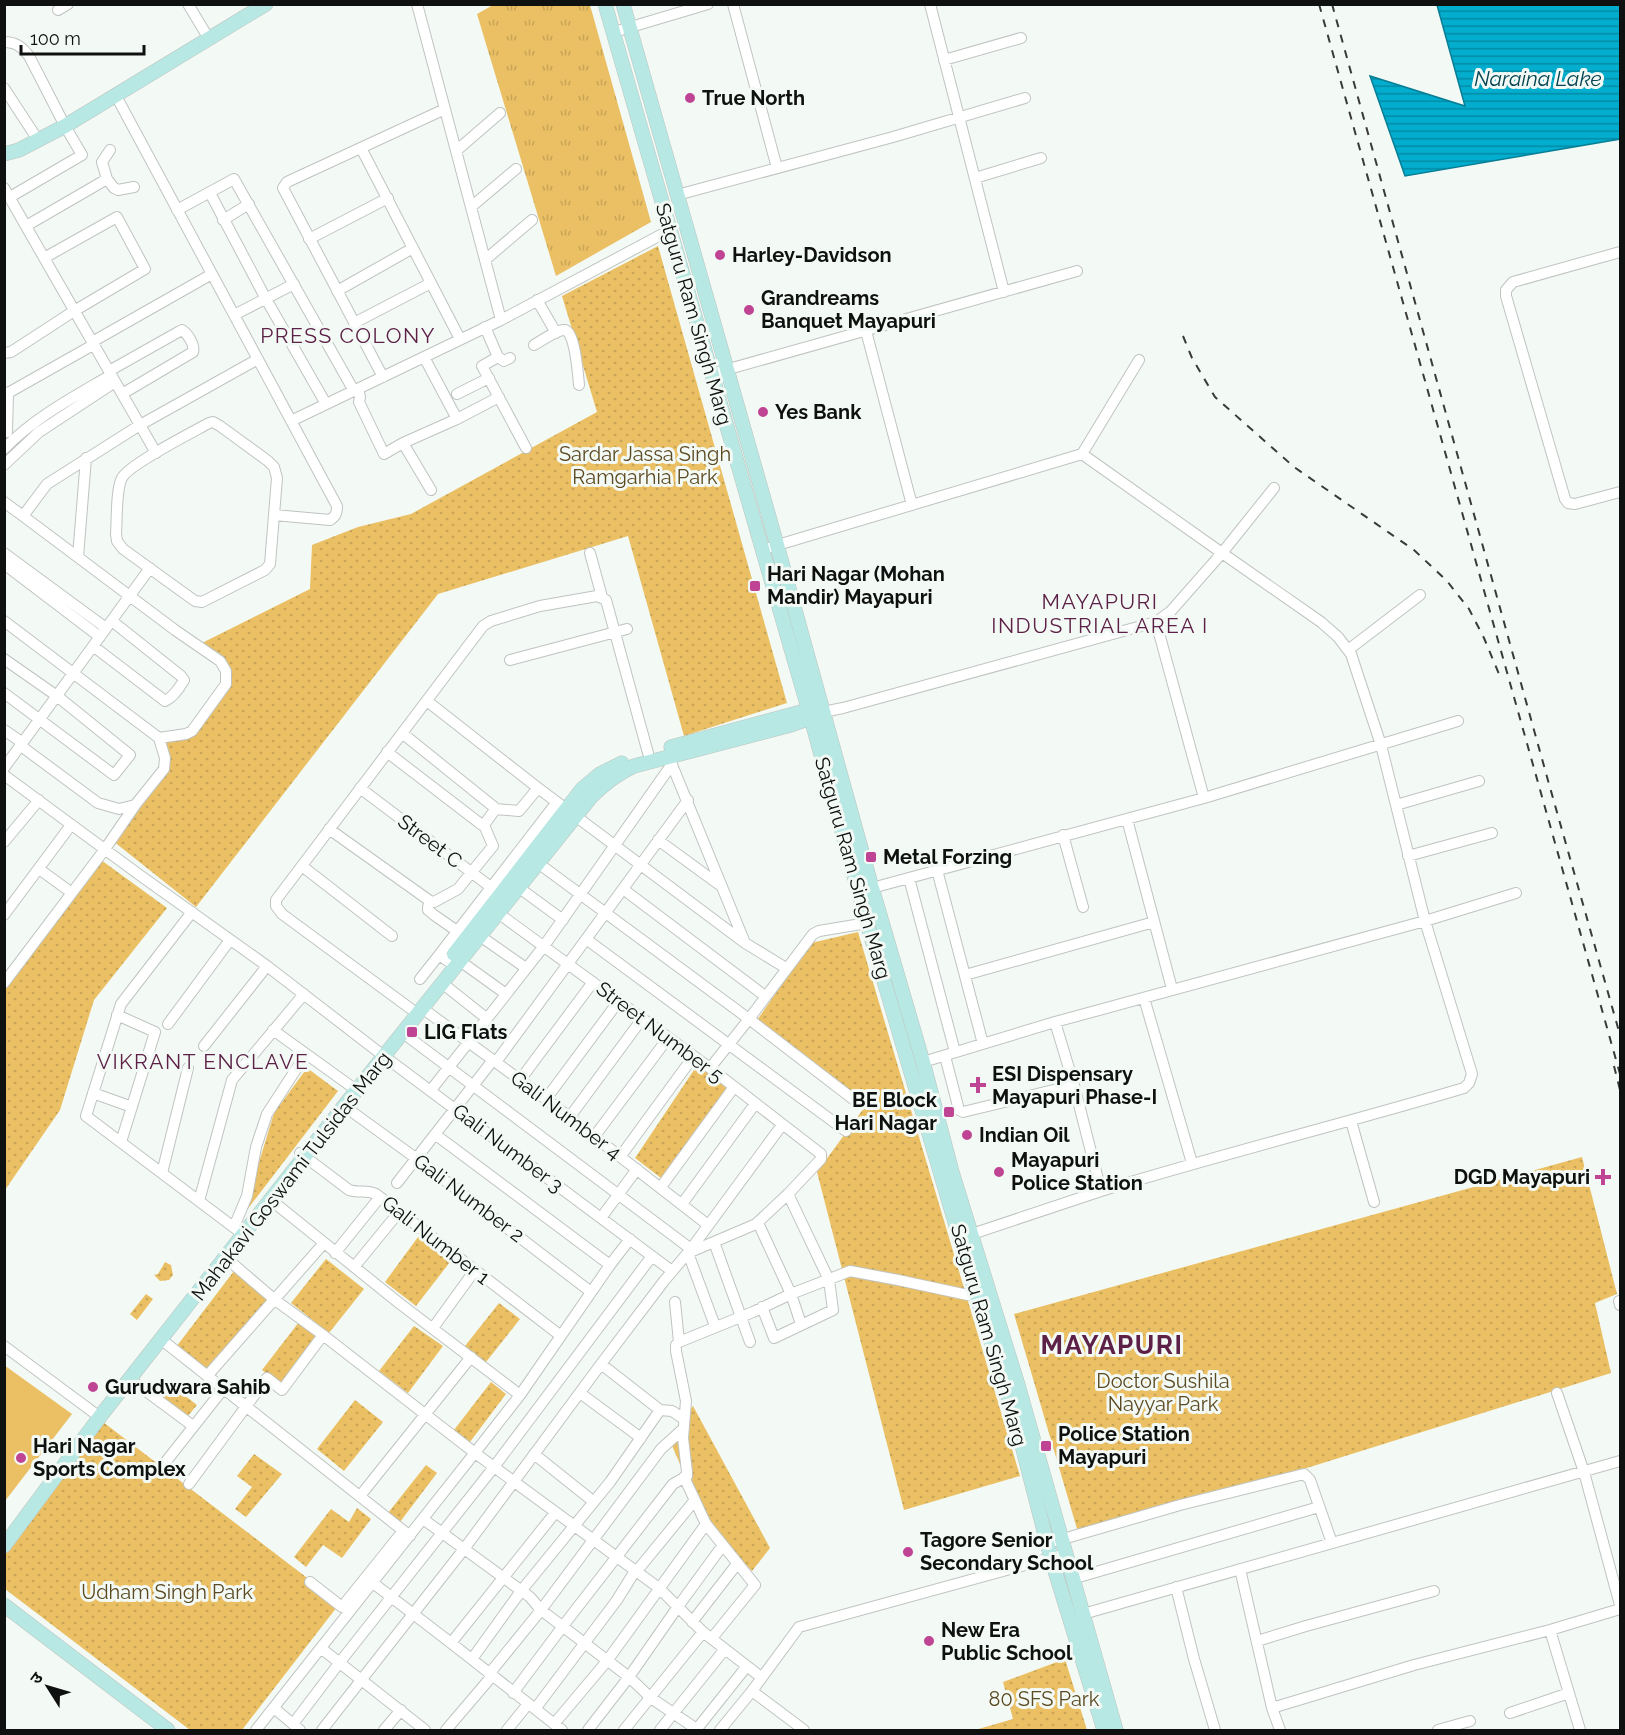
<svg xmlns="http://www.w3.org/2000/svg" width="1625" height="1735" font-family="Raleway,'Noto Sans Devanagari',sans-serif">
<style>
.grass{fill:url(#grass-tufts)}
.park{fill:url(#park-dots)}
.pitch{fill:#ebc064}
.water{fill:url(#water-rules);stroke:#077e95;stroke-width:1.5}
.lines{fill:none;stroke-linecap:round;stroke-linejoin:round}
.street-casing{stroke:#bfc4c0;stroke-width:12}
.secondary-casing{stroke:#bfc4c0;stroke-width:15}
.street{stroke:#fff;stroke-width:10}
.secondary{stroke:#b8e8e3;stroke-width:14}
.rail{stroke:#393b3a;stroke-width:2;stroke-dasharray:8 8;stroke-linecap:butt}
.poi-dot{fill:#c04494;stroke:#f3f9f4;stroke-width:2}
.labels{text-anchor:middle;stroke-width:6;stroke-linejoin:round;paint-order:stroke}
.poi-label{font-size:20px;font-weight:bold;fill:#0f1110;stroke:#f3f9f4;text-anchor:start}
.street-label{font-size:20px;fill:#0f1110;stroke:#f3f9f4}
.park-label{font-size:20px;fill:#5b4921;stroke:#f3f9f4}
.water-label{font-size:21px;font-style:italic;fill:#084553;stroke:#f3f9f4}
.neighbourhood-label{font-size:21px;letter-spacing:1.5px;fill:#5d2147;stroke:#f3f9f4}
.district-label{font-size:26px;font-weight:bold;letter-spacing:1.5px;fill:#5d2147;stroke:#f3f9f4}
</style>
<defs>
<pattern id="grass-tufts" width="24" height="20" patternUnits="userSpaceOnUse" patternTransform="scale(1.5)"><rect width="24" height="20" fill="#ebc064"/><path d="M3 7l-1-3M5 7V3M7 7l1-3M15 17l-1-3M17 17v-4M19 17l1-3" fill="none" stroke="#c8a456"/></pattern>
<pattern id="park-dots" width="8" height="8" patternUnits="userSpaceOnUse" patternTransform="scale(1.5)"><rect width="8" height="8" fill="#ebc064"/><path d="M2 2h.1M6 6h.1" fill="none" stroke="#c8a456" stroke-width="1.8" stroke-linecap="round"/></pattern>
<pattern id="water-rules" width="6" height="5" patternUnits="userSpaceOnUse" patternTransform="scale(1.5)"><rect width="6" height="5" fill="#03adce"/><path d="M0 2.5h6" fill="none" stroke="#038ba6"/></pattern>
</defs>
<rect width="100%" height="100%" fill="#f3f9f4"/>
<path class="grass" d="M493,5H590L651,222L556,276L477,14Z"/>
<path class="park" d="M658,246L787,703L684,736L628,536L438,594L196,907L113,841L169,765L162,741L193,736L230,687L223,658L202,643L310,589L312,545L358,527L411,514L597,412L562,296Z
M101,860L167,908L94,1000L60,1110L5,1190L4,991Z
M858,932L1020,1476L904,1510L817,1172L864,1108L755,1023L811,943Z
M698,1064L729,1088L661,1178L635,1158Z
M307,1068L338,1091L243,1215L274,1113Z
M1582,1157L1617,1294L1595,1303L1611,1373L1080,1539L1014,1314Z
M418,1237L450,1262L416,1306L385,1282Z
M326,1259L364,1289L329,1333L291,1303Z
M165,1262L171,1265L173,1275L169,1280L160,1281L154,1275L158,1274Z
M234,1271L274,1302L211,1381L173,1351Z
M146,1294L153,1299L137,1320L130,1314Z
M499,1303L520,1319L486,1362L465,1346Z
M299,1322L323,1343L285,1389L262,1370Z
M414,1326L443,1346L408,1393L379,1371Z
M491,1382L506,1394L470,1442L454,1430Z
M170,1384L197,1405L187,1417L161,1396Z
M355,1400L383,1422L344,1471L317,1449Z
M693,1406L770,1548L752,1571L705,1522L670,1441L678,1425Z
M103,1422L340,1603L242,1730H190L5,1589L4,1551Z
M254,1454L282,1474L246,1517L235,1509L252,1487L237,1476Z
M426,1465L437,1473L400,1522L388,1513Z
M357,1508L371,1519L342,1558L323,1545L306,1567L294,1557L331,1509L349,1522Z
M1065,1659L1087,1730H975L1013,1719L1003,1682Z"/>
<path class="pitch" d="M4,1365L72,1414L5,1501H4Z"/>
<path class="water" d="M1437,5H1620V139L1405,176L1370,76L1465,106Z"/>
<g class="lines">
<defs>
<path id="street" d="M188,4L209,39
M417,4L501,320
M733,4L777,168
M930,4L1004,292
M58,10L68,4
M614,32L708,4
M4,42C16,42 22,47 29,56L65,126L82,155L10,197
M944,60L1021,38
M4,88L38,140
M115,94L337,506C337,513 336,516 330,520L274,515
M361,148L460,339
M456,151L500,113
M975,178L1041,158
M107,179L114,188L118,190L134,187
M4,188L156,453
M210,193L266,299L326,404
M677,195L893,137L1025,98
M471,207L516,169
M177,210L234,179L354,391
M223,220L249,204
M26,226L107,179L102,162L110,150
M309,239L388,198
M1620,252L1513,282L1506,290V296L1565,499L1568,503L1575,504L1620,492
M485,260L532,220
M337,291L413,248
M537,300L556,333
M234,315L294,284
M354,323L431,283
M485,327L498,357L504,361L510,358
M866,331L912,505
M92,342L212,274
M534,345C541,341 558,329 565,330C575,332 578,374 579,385
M4,353L11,352L74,311L145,269L117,217L44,258
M498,357L482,366L526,448
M109,371L180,331L182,330C188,334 195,345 193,352L122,394
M711,374L1077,271
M383,377L283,188L287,182L445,109
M358,389L360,397L359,402L384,454L403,443L457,419L424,357
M4,392L8,393L93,345
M457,394L489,378
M457,419L499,397
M291,421L501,320L670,230
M213,422L220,426L268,461L274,467L277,478L270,564L265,570L202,602L195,601L123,549L117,541L116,534C117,521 116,488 122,478C128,465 193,432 209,423Z
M7,432L8,393
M403,443L431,490
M4,449C35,417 74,397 111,375
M1082,454L1222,553L1274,488
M4,465L39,432L115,382
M4,502L23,516
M771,547L1082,454L1139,360
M4,553L106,628
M590,553L602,597
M78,557L86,458
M4,564L100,637
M4,621L159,738L186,734L192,731L226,684V671L220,661L175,630L23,516L47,484L140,425L258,359
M1156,622L1204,798
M93,646L165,701C172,698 180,687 184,680L181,676L112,621
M1348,650L1420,595
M4,659L57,696L130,755L114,775L4,693
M510,660L627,629
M427,701L538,788L745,943
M823,712L843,708L1156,622L1171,611L1222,553L1321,622L1338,637L1351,654L1381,745L1425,921L1472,1074L1469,1083L1464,1088C1343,1124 1222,1154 1101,1191
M4,730L23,743
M21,746L98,803L119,809L135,805
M387,752L482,825H484L494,811V807L402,733
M670,760L745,943L786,968
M4,768L150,568
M4,775L141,876L267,966L385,1057L672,1271
M360,788L496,891
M1396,805L1479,781
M495,809L519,811L538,788
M1127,819L1172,989
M329,829L430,901L434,902L458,889L493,846L484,825
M1063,835L1083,907
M658,840L721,886
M4,842L39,800
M1408,856L1492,833
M538,863L749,1019L710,1068
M302,866L392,936
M39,869L72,893
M937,870L983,1044
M909,878L955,1052
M518,887L563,920
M872,888L1204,798L1458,721
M623,889L765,996
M430,901L428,907V910L434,915L457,931
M192,912L121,1004L86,1116L244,1235
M498,913L710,1068L821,1154V1159L788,1194L829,1280L833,1310L774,1338L762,1307
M4,915L71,825
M480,936L526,968
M586,939L846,1131
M439,955L557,802
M460,961L506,994
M965,975L1154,922
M420,979L439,955L448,961
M4,983L105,849L136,804L164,769L165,758L159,738
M442,983L486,1018
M1144,998L1192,1163
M422,1008L546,1099L708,1225
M411,1009L282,914L276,906V900L483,626L491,621L540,606L597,596L606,600L648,753
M117,1015L155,1032L121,1142
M1055,1022L1425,921L1516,893
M168,1024L230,940
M273,1030L352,1087
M403,1033L691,1249
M204,1046L267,966
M945,1056L959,1110L963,1112L1074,1085
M496,1062L688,800
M923,1062L1055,1022L1074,1085L1101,1191L972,1234
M520,1080L593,982
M431,1090L544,946L672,764
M93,1093L132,1107
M546,1099L618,1002
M853,1099L749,1019L813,934L819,931L867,923
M344,1106L417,1159L591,1292
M569,1118L642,1019
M1351,1121L1374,1202
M436,1135L610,1265
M594,1137L668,1038
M300,1153L349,1190C358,1193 367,1190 376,1194L561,1336
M620,1157L693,1057
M162,1173L188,1068
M397,1183L493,1060
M661,1187L734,1087
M271,1200L399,1303L520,1395
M199,1201L232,1080L304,994
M682,1204L755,1104
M601,1218L637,1169
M756,1224L788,1194
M234,1227L247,1196L256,1147L267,1114L306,1054
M714,1242L750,1342
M335,1253L380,1197
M226,1258L275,1300L323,1335L475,1453L659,1588L703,1632L761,1677
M354,1267L399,1212
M1619,1301L1620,1305
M675,1302L679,1342
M715,1326L688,1253L756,1224L760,1227L791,1294L850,1271L898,1280L977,1297
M433,1328L475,1270
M162,1340L410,1536
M4,1346L101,1418
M208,1375L324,1243
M131,1380L193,1426
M580,1393L641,1438
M1557,1393L1584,1472L1620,1605
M660,1410L672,1411L684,1419
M534,1454L594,1502
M164,1464L224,1388
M684,1477L706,1524L755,1585L712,1638
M189,1484L267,1378L282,1390L323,1335
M360,1496L471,1357
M423,1519L530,1597L541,1610L629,1677L651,1698L698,1730
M1056,1541L1180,1505L1304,1474L1310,1480L1332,1543
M1240,1569L1272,1708
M636,1572L695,1500
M1072,1579L1319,1507
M310,1582L342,1607L403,1531
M373,1583L451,1643L562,1730
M1176,1587L1194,1659L1215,1730
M1083,1614L1620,1461
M692,1622L737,1564
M1550,1630L1620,1609
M1257,1641L1306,1626L1434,1591
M451,1643L555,1513
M322,1649L425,1730
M472,1659L521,1591L610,1482L660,1410L601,1364
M489,1674L541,1610L661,1449L683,1429
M752,1691L804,1730
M513,1693L563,1626L673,1484L687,1476V1472L683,1438L686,1401L676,1351V1345L679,1342L753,1312L791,1294L801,1324
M274,1708L300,1730
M535,1709L617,1600L635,1571
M1510,1713L1569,1693
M293,1724L340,1662L494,1467L652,1256
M554,1724L607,1661L706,1524
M256,1730L481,1445L520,1395L610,1265L630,1239
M322,1730L464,1549L601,1364L664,1281L691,1249L782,1125
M384,1730L401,1710
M446,1730L492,1676
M507,1730L528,1704
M588,1730L629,1677L677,1608L723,1545
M624,1730L703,1632
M660,1730L725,1649
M696,1730L747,1666
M720,1730L752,1691L799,1627L1065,1554
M1280,1730L1272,1708L1414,1665L1550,1630L1580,1730
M1438,1730L1470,1721"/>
<path id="secondary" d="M605,4L811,718L867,923L977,1297L1017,1426L1051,1558L1104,1730
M623,4L777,545L872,888L923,1062L952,1172L1018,1385L1116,1730
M4,154L19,150L65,126L266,4
M671,747L812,709
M454,954L582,789L600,774L622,763
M4,1546L102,1414L344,1106L591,797C604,784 617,774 634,766L791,725L819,715
M4,1605L168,1730"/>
</defs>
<use href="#street" class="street-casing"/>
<use href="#secondary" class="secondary-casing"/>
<use href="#street" class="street"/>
<use href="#secondary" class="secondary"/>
<path class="rail" d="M1319,4L1620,1074
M1332,4L1549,784L1620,1035
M1183,336L1192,358L1215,397L1294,467L1414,550L1447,581L1469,609L1484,638L1499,674
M1614,1066L1620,1090"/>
</g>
<g class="poi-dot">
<circle cx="690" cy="98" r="6"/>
<circle cx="720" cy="255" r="6"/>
<circle cx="749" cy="310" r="6"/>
<circle cx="763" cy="412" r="6"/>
<rect x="749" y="580" width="12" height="12" rx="3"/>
<rect x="865" y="851" width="12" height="12" rx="3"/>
<rect x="406" y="1026" width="12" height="12" rx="3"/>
<path d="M975 1076h6v6h6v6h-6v6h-6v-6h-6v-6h6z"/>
<rect x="943" y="1106" width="12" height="12" rx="3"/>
<circle cx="967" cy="1135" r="6"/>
<circle cx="999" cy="1172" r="6"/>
<path d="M1600 1168h6v6h6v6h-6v6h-6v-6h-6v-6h6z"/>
<circle cx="93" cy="1387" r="6"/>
<rect x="1040" y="1440" width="12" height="12" rx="3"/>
<circle cx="21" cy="1458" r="6"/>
<circle cx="908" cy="1552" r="6"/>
<circle cx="929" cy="1641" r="6"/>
</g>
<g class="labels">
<g class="poi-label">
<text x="702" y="105">True North</text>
<text x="732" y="262">Harley-Davidson</text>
<text x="761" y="305">Grandreams<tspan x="761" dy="23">Banquet Mayapuri</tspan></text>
<text x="775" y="419">Yes Bank</text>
<text x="767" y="581">Hari Nagar (Mohan<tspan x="767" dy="23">Mandir) Mayapuri</tspan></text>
<text x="883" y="864">Metal Forzing</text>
<text x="424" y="1039">LIG Flats</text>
<text x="992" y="1081">ESI Dispensary<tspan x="992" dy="23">Mayapuri Phase-I</tspan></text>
<text x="937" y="1107" text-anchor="end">BE Block<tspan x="937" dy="23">Hari Nagar</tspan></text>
<text x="979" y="1142">Indian Oil</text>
<text x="1011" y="1167">Mayapuri<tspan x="1011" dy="23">Police Station</tspan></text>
<text x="1590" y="1184" text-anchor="end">DGD Mayapuri</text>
<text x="105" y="1394">Gurudwara Sahib</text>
<text x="1058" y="1441">Police Station<tspan x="1058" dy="23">Mayapuri</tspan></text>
<text x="33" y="1453">Hari Nagar<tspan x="33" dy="23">Sports Complex</tspan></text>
<text x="920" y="1547">Tagore Senior<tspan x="920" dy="23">Secondary School</tspan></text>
<text x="941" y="1637">New Era<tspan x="941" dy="23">Public School</tspan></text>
</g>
<g class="street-label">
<text transform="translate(694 314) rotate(74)" y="7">Satguru Ram Singh Marg</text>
<text transform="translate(430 841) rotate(37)" y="7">Street C</text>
<text transform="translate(853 868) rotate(74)" y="7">Satguru Ram Singh Marg</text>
<text transform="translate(660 1032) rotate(37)" y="7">Street Number 5</text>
<text transform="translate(566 1115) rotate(37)" y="7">Gali Number 4</text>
<text transform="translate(508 1148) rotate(37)" y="7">Gali Number 3</text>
<text transform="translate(291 1176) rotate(-52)" y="7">Mahakavi Goswami Tulsidas Marg</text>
<text transform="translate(469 1198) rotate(37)" y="7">Gali Number 2</text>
<text transform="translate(436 1240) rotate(38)" y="7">Gali Number 1</text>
<text transform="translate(989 1335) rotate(74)" y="7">Satguru Ram Singh Marg</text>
</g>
<g class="park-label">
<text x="645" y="461">Sardar Jassa Singh<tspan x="645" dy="23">Ramgarhia Park</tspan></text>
<text x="1163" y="1388">Doctor Sushila<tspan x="1163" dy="23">Nayyar Park</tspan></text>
<text x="167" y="1599">Udham Singh Park</text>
<text x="1044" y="1706">80 SFS Park</text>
</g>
<g class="water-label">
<text x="1538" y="86">Naraina Lake</text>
</g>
<g class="neighbourhood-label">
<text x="348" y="343">PRESS COLONY</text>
<text x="1100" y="609">MAYAPURI<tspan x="1100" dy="24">INDUSTRIAL AREA I</tspan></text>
<text x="203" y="1069">VIKRANT ENCLAVE</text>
</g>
<g class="district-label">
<text x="1112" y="1354">MAYAPURI</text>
</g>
</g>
<rect width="1625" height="1735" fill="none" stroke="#0f1110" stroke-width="12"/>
<g transform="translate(48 1687) rotate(307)" stroke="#f3f9f4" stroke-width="4.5" paint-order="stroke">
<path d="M0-4.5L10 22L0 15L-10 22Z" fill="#0f1110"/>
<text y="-9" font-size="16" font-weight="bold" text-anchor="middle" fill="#0f1110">उ</text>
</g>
<path d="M21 45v9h123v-9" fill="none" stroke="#0f1110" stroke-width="3"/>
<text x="30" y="45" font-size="18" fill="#0f1110" stroke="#f3f9f4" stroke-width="4.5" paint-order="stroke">100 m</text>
</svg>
